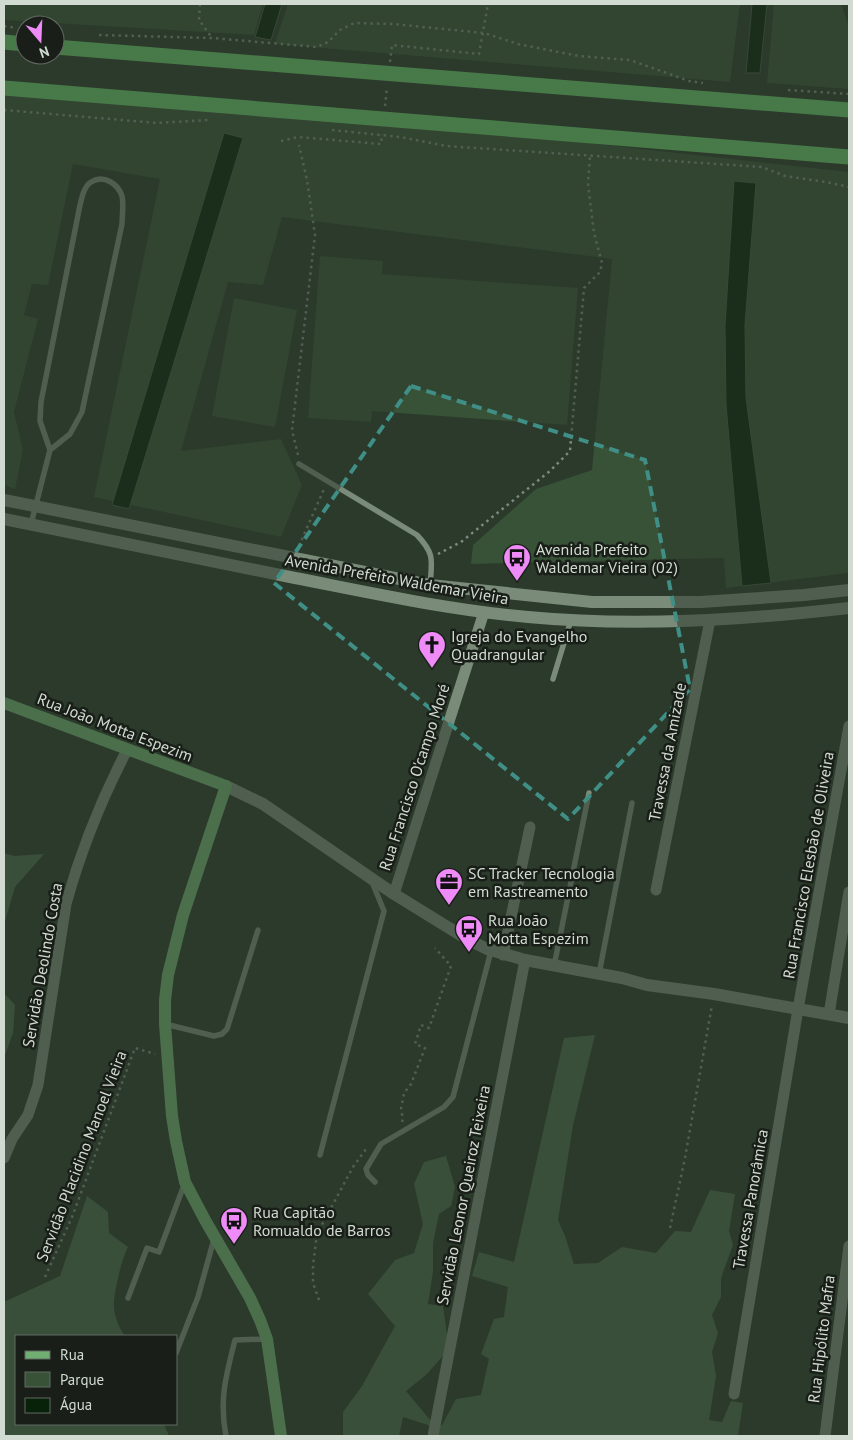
<svg xmlns="http://www.w3.org/2000/svg" width="853" height="1440" font-family="'PT Sans',sans-serif">
<style>
.green{fill:#385238}
.forest{fill:#4c684c}
.water{fill:#082109;stroke:#445945}
.lines{fill:none;stroke-linecap:round;stroke-linejoin:round}
.path{stroke:#7e8b7e;stroke-width:2.5;stroke-dasharray:2.5 4;stroke-linecap:butt}
.lane{stroke:#7a8b79;stroke-width:5.5}
.street{stroke:#7a8b79;stroke-width:11}
.secondary{stroke:#7a8b79;stroke-width:12}
.primary{stroke:#71ae72;stroke-width:12}
.highway{stroke:#6bc66d;stroke-width:15}
.marked{fill:none;stroke:#408f87;stroke-width:4;stroke-dasharray:10 6;stroke-linejoin:round}
.labels{text-anchor:middle;stroke-width:5;stroke-linejoin:round;paint-order:stroke}
.poi-label{font-size:16px;fill:#d1dbd1;stroke:#191f18;text-anchor:start}
.street-label{font-size:16px;fill:#d1dbd1;stroke:#191f18}
</style>
<rect width="100%" height="100%" fill="#2b3a2b"/>
<path class="green" d="M4,4H263L254,35L4,20Z
M288,4H740L730,82L275,44Z
M774,4H841L849,27V89L767,83Z
M4,93L488,132L849,172V573L726,588L724,558L471,564L473,545L536,489L592,470L612,259L282,217L263,285L228,282L181,451L281,439L302,485L281,537L94,497L160,179L73,164L48,285L32,284L24,315L38,319L14,412L23,450L15,489L4,485Z
M320,256L383,261L382,274L578,288L567,425L372,411L371,422L308,418Z
M234,298L297,310L275,427L212,416Z"/>
<path class="forest" d="M4,853L14,856L44,854L15,887L4,925Z
M4,993L15,1005L13,1033L4,1058Z
M595,1035L573,1125L558,1220L565,1236L574,1264L598,1263L622,1247L656,1253L675,1231L691,1232L710,1190L735,1194L729,1231L733,1245L721,1278V1297L712,1315L718,1333L712,1352L716,1376L709,1420L722,1422L731,1401L743,1403L738,1436H439L431,1426L403,1417L399,1436H343V1412L362,1386L395,1326L368,1294L395,1260L414,1253L423,1224L414,1184L424,1162L446,1156L455,1187L451,1206L439,1214L433,1243V1271L428,1304L443,1306L449,1349L427,1374L406,1391L436,1427L442,1425L456,1399L481,1395L489,1359L481,1354L494,1319L504,1317L508,1287L472,1276L479,1252L514,1262L564,1038Z
M87,1196L108,1212L109,1233L128,1247C122,1258 114,1291 114,1304C113,1313 119,1329 125,1336H16V1424H164L169,1436H4V1302L60,1276Z"/>
<path class="water" d="M265,4H282L271,40L255,37Z
M752,4H767L760,73H746Z
M224,133L243,138L129,509L112,505Z
M734,181L756,183L745,325L746,398L771,583L742,586L726,405L725,326Z"/>
<g class="lines">
<path class="path" d="M200,4L199,20L212,38
M4,26L16,28
M99,35L212,38L317,47L328,42L340,30L354,23L393,24L484,33L518,44L579,56L630,60L689,81L703,83
M390,62L392,45L479,54L488,4
M788,90L849,94
M385,106L387,87
M4,110L157,123L209,120
M332,130L400,137L446,146L762,167L785,176L826,182L849,187
M281,141L298,137L381,144L382,134
M298,455L292,430L315,235L307,180L299,145
M299,546L324,489
M438,554L461,542L550,471L570,451L584,288L600,272L602,263L594,233L588,184L590,155
M402,1122L403,1119L401,1109L404,1093L411,1084L425,1048L415,1044L421,1025L429,1028L451,966L435,948
M670,1228L685,1158L712,1005
M45,1277L72,1217L135,1048L155,1054
M319,1300L313,1283V1265L317,1234L353,1167L366,1149"/>
<path class="lane" d="M299,464L417,535C435,554 432,560 430,585
M31,524L50,450L40,421L41,402L79,210C81,201 83,187 91,182C104,174 118,184 122,196C124,204 122,216 122,224L82,412L70,434L50,450
M553,679L571,620
M554,966L589,793
M599,974L632,803
M165,1024L214,1036L222,1034L227,1029L258,930
M320,1155L384,911L372,882
M375,1182L368,1175L366,1169L381,1144L444,1107L453,1097L491,951
M128,1298L147,1248L159,1252L184,1185
M176,1353L198,1297L214,1239
M226,1436C219,1399 226,1376 235,1340L267,1339"/>
<path class="street" d="M656,890L710,620
M394,894L484,612
M503,955L530,827
M829,1014L849,892
M4,1158L12,1139L28,1115L38,1085L66,904C81,850 101,800 127,750
M734,1394L798,1009L849,726
M433,1436L525,960
M825,1436L849,1246"/>
<path class="secondary" d="M4,500L430,585L592,602H701L804,595L849,590
M4,519C101,538 198,558 295,578C372,593 449,610 528,617C635,627 743,620 849,608
M226,786L263,804L394,894L467,939L487,949L525,960L622,978L647,985L714,994L849,1018"/>
<path class="primary" d="M4,703L226,786L183,915L168,975L165,1000V1024L172,1116L176,1141L185,1182L205,1220L250,1298L260,1320L267,1339L281,1436"/>
<path class="highway" d="M4,42L25,44
M55,47L849,110
M4,88L849,157"/>
</g>
<path d="M0 0H853V1440H0ZM411,386L645,460L690,689L568,819L274,583Z" fill="#2b3a2b" fill-opacity=".55" fill-rule="evenodd"/>
<path class="marked" d="M411,386L645,460L690,689L568,819L274,583Z"/>
<defs>
<symbol id="bus-pin" viewBox="-11 -11 22 30"><path d="M0 17L-7.5 6A9.5 9.5 0 1 1 7.5 6Z" fill="#ef8bf7" stroke="#191f18"/><path d="M-5-6H5V4H4V6H2V4H-2V6H-4V4H-5ZM-3.5-4V0h7V-4ZM-3.5 1.2v1.5H-2V1.2ZM2 1.2v1.5H3.5V1.2Z" fill="#111"/></symbol>
<symbol id="church-pin" viewBox="-11 -11 22 30"><path d="M0 17L-7.5 6A9.5 9.5 0 1 1 7.5 6Z" fill="#ef8bf7" stroke="#191f18"/><path d="M-1.2-6h2.4v3.5h3.3v2.4h-3.3V6h-2.4V-.1h-3.3v-2.4h3.3Z" fill="#111"/></symbol>
<symbol id="office-pin" viewBox="-11 -11 22 30"><path d="M0 17L-7.5 6A9.5 9.5 0 1 1 7.5 6Z" fill="#ef8bf7" stroke="#191f18"/><path d="M-6-3h4V-5.5h4V-3h4V5H-6ZM-1-4.5V-3h2v-1.5ZM-6 0V1H6V0Z" fill="#111"/></symbol>
</defs>
<g fill-rule="evenodd">
<use href="#bus-pin" x="501" y="542" width="32" height="43"/>
<use href="#church-pin" x="416" y="629" width="32" height="43"/>
<use href="#office-pin" x="433" y="866" width="32" height="43"/>
<use href="#bus-pin" x="453" y="913" width="32" height="43"/>
<use href="#bus-pin" x="218" y="1205" width="32" height="43"/>
</g>
<g class="labels">
<g class="poi-label">
<text x="536" y="555">Avenida Prefeito<tspan x="536" dy="18">Waldemar Vieira (02)</tspan></text>
<text x="451" y="642">Igreja do Evangelho<tspan x="451" dy="18">Quadrangular</tspan></text>
<text x="468" y="879">SC Tracker Tecnologia<tspan x="468" dy="18">em Rastreamento</tspan></text>
<text x="488" y="926">Rua João<tspan x="488" dy="18">Motta Espezim</tspan></text>
<text x="253" y="1218">Rua Capitão<tspan x="253" dy="18">Romualdo de Barros</tspan></text>
</g>
<g class="street-label">
<text transform="translate(397 579) rotate(10)" y="6">Avenida Prefeito Waldemar Vieira</text>
<text transform="translate(115 727) rotate(21)" y="6">Rua João Motta Espezim</text>
<text transform="translate(667 752) rotate(-79)" y="6">Travessa da Amizade</text>
<text transform="translate(414 777) rotate(-72)" y="6">Rua Francisco O'campo Moré</text>
<text transform="translate(808 865) rotate(-80)" y="6">Rua Francisco Elesbão de Oliveira</text>
<text transform="translate(42 965) rotate(-80)" y="6">Servidão Deolindo Costa</text>
<text transform="translate(81 1156) rotate(-69)" y="6">Servidão Placidino Manoel Vieira</text>
<text transform="translate(463 1195) rotate(-79)" y="6">Servidão Leonor Queiroz Teixeira</text>
<text transform="translate(750 1199) rotate(-80)" y="6">Travessa Panorâmica</text>
<text transform="translate(821 1339) rotate(-83)" y="6">Rua Hipólito Mafra</text>
</g>
</g>
<rect width="853" height="1440" fill="none" stroke="#d1dbd1" stroke-width="10"/>
<rect x="15" y="1335" width="162" height="90" fill="#191f18" stroke="#636a62"/>
<rect x="25" y="1351" width="25" height="8" fill="#71ae72" stroke="#636a62"/>
<text x="60" y="1360" font-size="15" fill="#d1dbd1">Rua</text>
<rect x="25" y="1372" width="25" height="15" fill="#385238" stroke="#636a62"/>
<text x="60" y="1385" font-size="15" fill="#d1dbd1">Parque</text>
<rect x="25" y="1398" width="25" height="15" fill="#082109" stroke="#636a62"/>
<text x="60" y="1410" font-size="15" fill="#d1dbd1">Água</text>
<g transform="translate(40 40) rotate(161)"><circle r="24" fill="#191f18" stroke="#636a62"/>
<path d="M0-4L9 19L0 12L-9 19Z" fill="#ef8bf7"/>
<text y="-8" font-size="14" font-weight="bold" text-anchor="middle" fill="#d1dbd1">N</text>
</g>
</svg>
